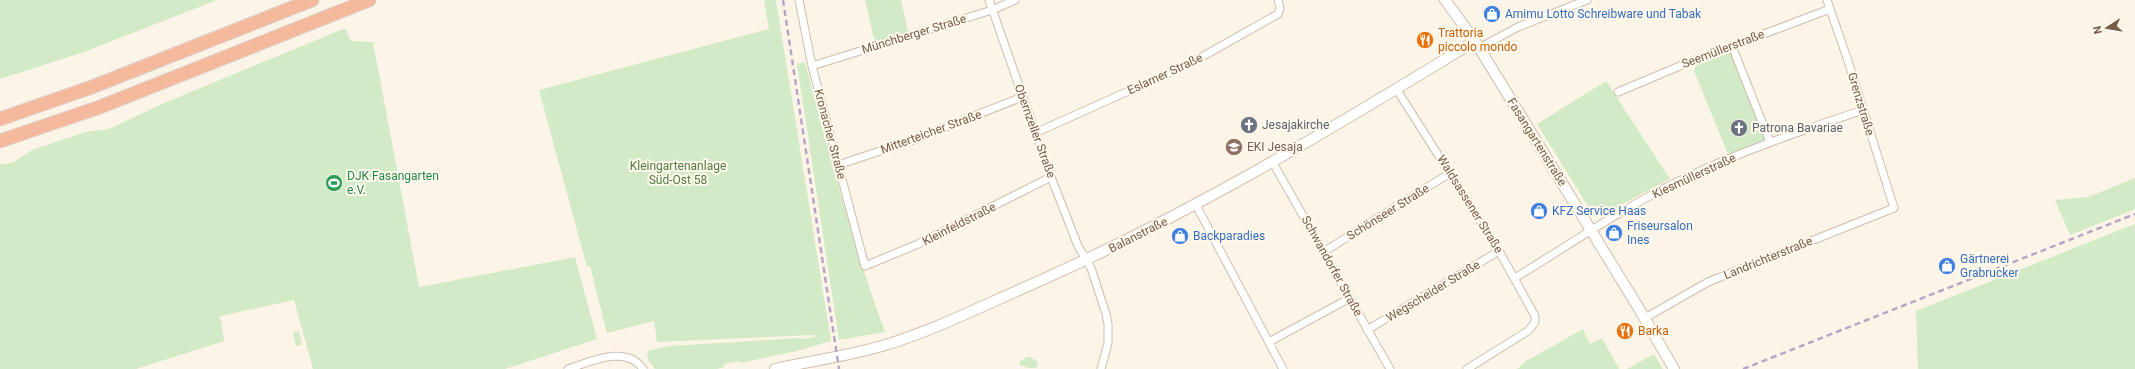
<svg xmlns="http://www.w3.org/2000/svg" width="2135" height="369" font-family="Roboto,sans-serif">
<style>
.green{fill:#d2eac5}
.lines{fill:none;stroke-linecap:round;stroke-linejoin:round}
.street-casing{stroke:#cebdad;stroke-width:9}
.secondary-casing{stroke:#d3bfad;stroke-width:12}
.highway-casing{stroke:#dbd5d0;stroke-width:15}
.street{stroke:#fff;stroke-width:7}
.secondary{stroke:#fff;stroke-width:10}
.highway{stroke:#f5b99e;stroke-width:13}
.rail{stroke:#b8a5c6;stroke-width:2.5;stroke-dasharray:6 4;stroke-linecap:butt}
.labels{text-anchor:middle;stroke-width:4;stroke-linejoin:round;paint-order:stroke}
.shop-label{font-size:12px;fill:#366cbe;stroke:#fff9ed;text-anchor:start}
.food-label{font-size:12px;fill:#c56008;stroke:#fff9ed;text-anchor:start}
.street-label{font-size:12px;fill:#765c4b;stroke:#fff9ed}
.worship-label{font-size:12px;fill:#5b616d;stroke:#fff9ed;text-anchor:start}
.education-label{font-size:12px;fill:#785e54;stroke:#fff9ed;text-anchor:start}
.park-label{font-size:12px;fill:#517b43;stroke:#fff9ed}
.leisure-label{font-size:12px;fill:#27864d;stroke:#fff9ed;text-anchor:start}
</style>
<rect width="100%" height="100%" fill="#fcf5e7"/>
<path class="green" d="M0,0H217L84,52L0,79Z
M764,0H776L831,341L797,351L740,363L739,361L724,364V367L717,369H655L648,360L647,351L670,346L798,338L805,339L818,336L813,335L657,342L654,321L607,333L590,266L587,267L539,90L769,29Z
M865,0H901L908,32L875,43Z
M343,29L346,30L351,41L373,42L419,287L575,257L597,339L505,369H313L294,300L220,316L224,341L136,369H0V164L12,163L32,150L86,132L109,129L164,103Z
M1725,50L1732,52L1765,136V140L1732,154L1727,152L1694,71L1697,62Z
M805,62C829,153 853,244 885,332L839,340L797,64Z
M1606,81L1670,179L1598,217L1594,216L1537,124Z
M2135,178V209L2070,235L2055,200L2088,197Z
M2135,224V369H1918L1916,311Z
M1583,329L1590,344L1602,338L1619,369H1517L1526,361Z
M299,331L302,345L296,346L293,332Z
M1654,354L1663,369H1627Z
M1025,357H1030L1037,361V367C1029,369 1026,368 1019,364L1021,359L1024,361Z"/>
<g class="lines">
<defs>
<path id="street" d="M799,0L812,66L865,266L918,244L1051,177
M989,0L1051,177L1078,246L1091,268L1106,314L1108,324V343L1101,369
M1732,46L1770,142
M1479,48L1518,27L1587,0
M812,66L992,10L1015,0
M1397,90L1499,251L1535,316V322L1528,331L1467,369
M1618,92L1687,63L1830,9
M1035,133L1191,63L1278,14L1280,8L1278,0
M1273,163L1390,369
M838,165L916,139L1022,97
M1196,205L1283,369
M1325,251L1450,173
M1515,278C1572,243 1627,205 1687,177C1744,150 1804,130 1863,110
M1645,318L1708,282L1894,208L1847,58L1827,0
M1367,330L1499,251
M1269,342L1350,298
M568,369C590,362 626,344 643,369"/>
<path id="secondary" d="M1445,0L1475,41L1638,307L1674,369
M775,369C810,361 847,356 882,346C929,332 974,310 1019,290C1180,220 1325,133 1475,41"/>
<path id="highway" d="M0,119L92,87L312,0
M0,141L100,107L369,0"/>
</defs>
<use href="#street" class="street-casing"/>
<use href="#secondary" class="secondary-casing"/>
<use href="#highway" class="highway-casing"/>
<use href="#street" class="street"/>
<use href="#secondary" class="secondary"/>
<use href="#highway" class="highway"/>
<path class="rail" d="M783,0L839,369
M1743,369L2135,214"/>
</g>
<defs>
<symbol id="shop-disc" viewBox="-11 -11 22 22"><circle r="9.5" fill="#3f7fe0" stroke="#fff9ed"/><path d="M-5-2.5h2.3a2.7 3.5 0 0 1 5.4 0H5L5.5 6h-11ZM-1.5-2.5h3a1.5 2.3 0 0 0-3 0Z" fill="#fff"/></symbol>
<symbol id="restaurant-disc" viewBox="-11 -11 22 22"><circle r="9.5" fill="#e8710a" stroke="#fff9ed"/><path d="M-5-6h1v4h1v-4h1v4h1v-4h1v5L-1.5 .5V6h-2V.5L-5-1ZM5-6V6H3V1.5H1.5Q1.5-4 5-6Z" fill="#fff"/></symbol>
<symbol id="church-disc" viewBox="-11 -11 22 22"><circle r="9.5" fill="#6b7280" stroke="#fff9ed"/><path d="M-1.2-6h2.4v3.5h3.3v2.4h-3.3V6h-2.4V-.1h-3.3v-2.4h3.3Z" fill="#fff"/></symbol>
<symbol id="school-disc" viewBox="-11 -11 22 22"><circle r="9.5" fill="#8d6e63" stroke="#fff9ed"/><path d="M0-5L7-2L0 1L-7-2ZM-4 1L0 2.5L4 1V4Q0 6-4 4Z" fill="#fff"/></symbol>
<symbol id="stadium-disc" viewBox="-11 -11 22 22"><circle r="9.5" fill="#2e9e5b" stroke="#fff9ed"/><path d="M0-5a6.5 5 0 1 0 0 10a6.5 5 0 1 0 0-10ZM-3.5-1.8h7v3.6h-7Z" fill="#fff"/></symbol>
</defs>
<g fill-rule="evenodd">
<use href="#shop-disc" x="1482" y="4" width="20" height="20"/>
<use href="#restaurant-disc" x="1415" y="30" width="20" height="20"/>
<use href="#church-disc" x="1239" y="115" width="20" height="20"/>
<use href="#church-disc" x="1729" y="118" width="20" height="20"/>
<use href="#school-disc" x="1224" y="137" width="20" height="20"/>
<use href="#stadium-disc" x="324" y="173" width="20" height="20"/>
<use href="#shop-disc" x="1529" y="201" width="20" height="20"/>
<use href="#shop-disc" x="1604" y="223" width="20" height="20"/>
<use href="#shop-disc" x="1170" y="226" width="20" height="20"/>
<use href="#shop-disc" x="1937" y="256" width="20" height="20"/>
<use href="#restaurant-disc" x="1615" y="321" width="20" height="20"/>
</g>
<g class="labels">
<g class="shop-label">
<text x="1505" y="18">Amimu Lotto Schreibware und Tabak</text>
<text x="1552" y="215">KFZ Service Haas</text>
<text x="1627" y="230">Friseursalon<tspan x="1627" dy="14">Ines</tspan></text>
<text x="1193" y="240">Backparadies</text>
<text x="1960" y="263">Gärtnerei<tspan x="1960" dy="14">Grabrucker</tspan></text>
</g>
<g class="food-label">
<text x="1438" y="37">Trattoria<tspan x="1438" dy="14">piccolo mondo</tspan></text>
<text x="1638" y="335">Barka</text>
</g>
<g class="street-label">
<text transform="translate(914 34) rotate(-17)" y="4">Münchberger Straße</text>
<text transform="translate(1723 49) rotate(-21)" y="4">Seemüllerstraße</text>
<text transform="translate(1165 74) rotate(-25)" y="4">Eslarner Straße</text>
<text transform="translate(1861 104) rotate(73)" y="4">Grenzstraße</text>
<text transform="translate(1035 131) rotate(70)" y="4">Obernzeller Straße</text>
<text transform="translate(931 132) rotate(-20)" y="4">Mitterteicher Straße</text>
<text transform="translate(830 134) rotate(75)" y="4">Kronacher Straße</text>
<text transform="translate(1537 142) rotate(58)" y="4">Fasangartenstraße</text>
<text transform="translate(1694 176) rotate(-25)" y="4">Kiesmüllerstraße</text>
<text transform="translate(1470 204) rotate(58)" y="4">Waldsassener Straße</text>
<text transform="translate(1388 212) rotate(-32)" y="4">Schönseer Straße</text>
<text transform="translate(959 224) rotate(-27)" y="4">Kleinfeldstraße</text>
<text transform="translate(1138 235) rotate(-27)" y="4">Balanstraße</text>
<text transform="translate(1768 258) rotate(-22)" y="4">Landrichterstraße</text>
<text transform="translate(1332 266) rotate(61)" y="4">Schwandorfer Straße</text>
<text transform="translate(1433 291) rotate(-31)" y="4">Wegscheider Straße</text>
</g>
<g class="worship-label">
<text x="1262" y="129">Jesajakirche</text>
<text x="1752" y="132">Patrona Bavariae</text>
</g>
<g class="education-label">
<text x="1247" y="151">EKI Jesaja</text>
</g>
<g class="park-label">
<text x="678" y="170">Kleingartenanlage<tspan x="678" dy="14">Süd-Ost 58</tspan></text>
</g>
<g class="leisure-label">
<text x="347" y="180">DJK Fasangarten<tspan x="347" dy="14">e.V.</tspan></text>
</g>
</g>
<g transform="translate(2107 28) rotate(258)" stroke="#fff9ed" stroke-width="3" paint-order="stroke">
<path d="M0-3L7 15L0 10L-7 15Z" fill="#765c4b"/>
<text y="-6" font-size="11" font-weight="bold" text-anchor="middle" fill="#765c4b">N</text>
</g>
</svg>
